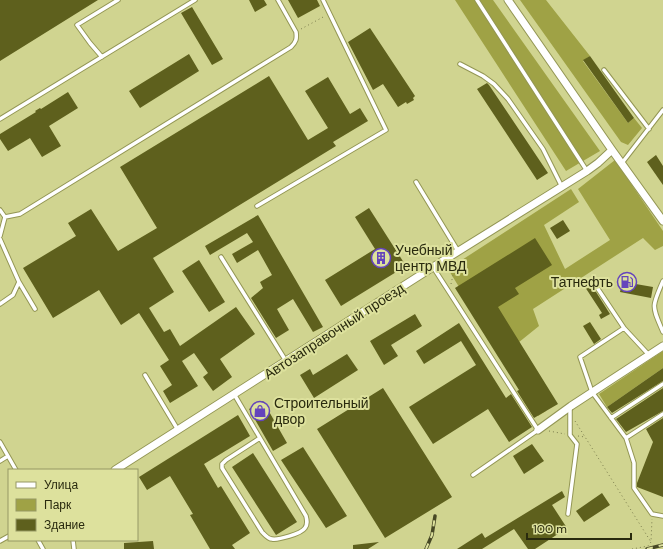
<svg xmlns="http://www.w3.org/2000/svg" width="663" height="549" font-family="'DM Sans',sans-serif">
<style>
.green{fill:#9fa245}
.building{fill:#5e601d}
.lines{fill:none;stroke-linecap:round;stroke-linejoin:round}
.service-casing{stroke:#939654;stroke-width:5.5}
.minor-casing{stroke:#939654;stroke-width:9}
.path{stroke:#7b7d4d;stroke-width:1;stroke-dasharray:1 3;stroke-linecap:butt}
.service{stroke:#fff;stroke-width:3.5}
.minor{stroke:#fff;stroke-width:7}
.rail-casing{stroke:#474825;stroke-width:3.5}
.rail{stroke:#dde19d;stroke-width:2;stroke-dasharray:6;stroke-linecap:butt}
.labels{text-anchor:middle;stroke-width:4;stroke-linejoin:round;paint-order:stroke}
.poi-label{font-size:14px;fill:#292a0e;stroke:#dde19d;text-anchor:start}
.street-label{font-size:14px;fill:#292a0e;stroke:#dde19d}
</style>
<rect width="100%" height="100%" fill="#d0d490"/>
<path class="green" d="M455,0H493L600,151L566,171Z
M520,0H546L590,56L583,61L628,123L634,118L642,128L628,145L621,142Z
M615,160L663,231V246L655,250L643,238L533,309L539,326L508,351L546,411L538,416L448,269L571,189L579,202L544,225L565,269L610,240L578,189Z
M663,351V368L607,407L599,394Z"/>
<path class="building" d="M0,0H98L0,61Z
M249,0H264L267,5L255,12Z
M288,0H317L320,6L298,18Z
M192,7L223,59L212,65L181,13Z
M370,28L415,96L413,98L414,100L407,104L406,102L398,107L383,84L373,90L348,42Z
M189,54L199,71L140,108L129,91Z
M590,56L634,118L628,123L583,60Z
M269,76L308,140L328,128L305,91L328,77L350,114L360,108L368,121L333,142L336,146L153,258L174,292L149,308L164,332L170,329L180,346L236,307L255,334L220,359L232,377L213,391L203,377L208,373L194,353L182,361L198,386L170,403L163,391L172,385L160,366L169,360L139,313L121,325L99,290L53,318L23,268L76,236L68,223L91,209L118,251L157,228L120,167Z
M487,83L489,85L548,173L537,180L477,89Z
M68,92L78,108L49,126L61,146L42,157L30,138L8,151L0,139V134L36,112L35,111L40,108L41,109Z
M656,155L663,166V185L647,162Z
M369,208L406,266L341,306L325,280L375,249L355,217Z
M258,215L323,327L313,332L293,299L277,309L289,330L276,338L251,298L263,288L260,282L272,275L258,250L237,263L232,254L253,242L247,233L210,255L205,246Z
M563,220L570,231L557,239L550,228Z
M535,238L552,265L515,288L519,294L498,307L558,404L534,418L517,391L519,390L455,288Z
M199,260L225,302L209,312L182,271Z
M623,279L630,281V283L653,287L651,298L620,292Z
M591,284L610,314L601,319L599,315L602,313L585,287Z
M415,314L422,326L391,345L398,356L384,365L370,341Z
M590,322L601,339L594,344L583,326Z
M459,323L506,398L511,394L532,427L509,442L488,409L433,444L409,407L476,365L461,341L424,364L416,351Z
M347,354L358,370L314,398L300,375L310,369L313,375Z
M663,368V381L612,413L607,407Z
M383,388L452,497L385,538L317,429Z
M663,388V411L626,432L616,419Z
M263,401L287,443L273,451L249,409Z
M238,415L250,436L204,464L218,488L221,486L250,533L232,545L235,549H210L190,515L193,514L170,476L147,490L139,477Z
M663,418V497L637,487V483L653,442L646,429Z
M532,444L544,461L524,474L513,456Z
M303,447L347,516L326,528L281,460Z
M253,453L297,522L276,535L232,467Z
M562,491L565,497L552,505L567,528L535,549H528L514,529L482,549H457L482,533L485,538Z
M602,493L610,505L584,522L576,511Z
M153,541L154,549H124V543Z
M379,542L368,549H353V545Z"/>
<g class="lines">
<defs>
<path id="service" d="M477,0L587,171
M102,57L90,43L77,25L118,0
M460,64L483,76L494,84L508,99L543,149L562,187
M604,70L649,129
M0,119L195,0
M622,163L663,110
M416,182L458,251
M257,206L386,130L323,0
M0,210L5,217L20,214L291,47C296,42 297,39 296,32L278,0
M0,236L5,217
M0,239L19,282L35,309
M221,257L286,361
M433,267L538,430L473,475
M663,281C651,308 652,306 663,332
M594,283L624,328
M0,304L13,295L19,282
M649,355L624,328L580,357L592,392L626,438L634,463V488L652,514L663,516
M145,375L178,430
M234,394L306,516C307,520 308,524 305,528C301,534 278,540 272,539C268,539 265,535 262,532L222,468V464L226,460L260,438
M611,418L663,384
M626,438L663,414
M0,442L8,456
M0,461L8,456L16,470
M568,514L577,444L570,435V407
M38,540L43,549
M73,540L74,549
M0,541L9,536"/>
<path id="minor" d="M508,0L612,150L663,221
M538,430L571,406L663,346
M115,470L433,267L587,171L598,163L612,150"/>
</defs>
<use href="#service" class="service-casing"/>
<use href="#minor" class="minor-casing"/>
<path class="path" d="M301,29L325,16
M451,284L456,262
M575,421L651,542
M549,431L565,434
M578,436L585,437
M632,549L648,546L651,542L652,519"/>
<use href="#service" class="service"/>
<use href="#minor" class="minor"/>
<defs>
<path id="rail" d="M426,549L432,535L435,516
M647,549L663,545"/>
</defs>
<use href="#rail" class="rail-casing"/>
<use href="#rail" class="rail"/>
</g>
<defs>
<symbol id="building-ring" viewBox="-11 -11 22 22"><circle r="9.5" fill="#dde19d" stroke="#6444bc" stroke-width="1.5"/><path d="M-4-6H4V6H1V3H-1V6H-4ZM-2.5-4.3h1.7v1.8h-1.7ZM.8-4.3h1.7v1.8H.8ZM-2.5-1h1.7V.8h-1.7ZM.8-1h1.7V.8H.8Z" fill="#6444bc"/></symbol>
<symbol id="fuel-ring" viewBox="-11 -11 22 22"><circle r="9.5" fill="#dde19d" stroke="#6444bc" stroke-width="1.5"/><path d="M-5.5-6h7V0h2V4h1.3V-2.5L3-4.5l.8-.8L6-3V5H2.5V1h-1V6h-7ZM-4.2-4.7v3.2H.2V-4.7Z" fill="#6444bc"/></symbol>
<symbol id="shop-ring" viewBox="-11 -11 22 22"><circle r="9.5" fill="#dde19d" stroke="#6444bc" stroke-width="1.5"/><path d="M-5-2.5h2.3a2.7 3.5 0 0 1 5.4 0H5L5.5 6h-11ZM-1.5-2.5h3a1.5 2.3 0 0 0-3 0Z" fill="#6444bc"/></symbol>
</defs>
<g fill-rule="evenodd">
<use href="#building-ring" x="370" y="247" width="22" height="22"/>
<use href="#fuel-ring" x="616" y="271" width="22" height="22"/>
<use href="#shop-ring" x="249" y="400" width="22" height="22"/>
</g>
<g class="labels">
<g class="poi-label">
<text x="395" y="255">Учебный<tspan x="395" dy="16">центр МВД</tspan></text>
<text x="613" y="287" text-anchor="end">Татнефть</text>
<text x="274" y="408">Строительный<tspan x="274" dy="16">двор</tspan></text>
</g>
<g class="street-label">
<text transform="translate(334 331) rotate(-33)" y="5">Автозаправочный проезд</text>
</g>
</g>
<rect x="8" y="469" width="130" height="72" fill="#dde19d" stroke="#959864"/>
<rect x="16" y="482" width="20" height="6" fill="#ffffff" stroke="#959864"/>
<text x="44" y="489" font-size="12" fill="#292a0e">Улица</text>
<rect x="16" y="499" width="20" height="12" fill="#9fa245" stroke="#959864"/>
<text x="44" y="509" font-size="12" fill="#292a0e">Парк</text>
<rect x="16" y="519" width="20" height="12" fill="#5e601d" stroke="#959864"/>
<text x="44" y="529" font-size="12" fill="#292a0e">Здание</text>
<path d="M527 533v6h104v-6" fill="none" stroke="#292a0e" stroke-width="2"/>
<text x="533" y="533" font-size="12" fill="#292a0e" stroke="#dde19d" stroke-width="3" paint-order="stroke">100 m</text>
</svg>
